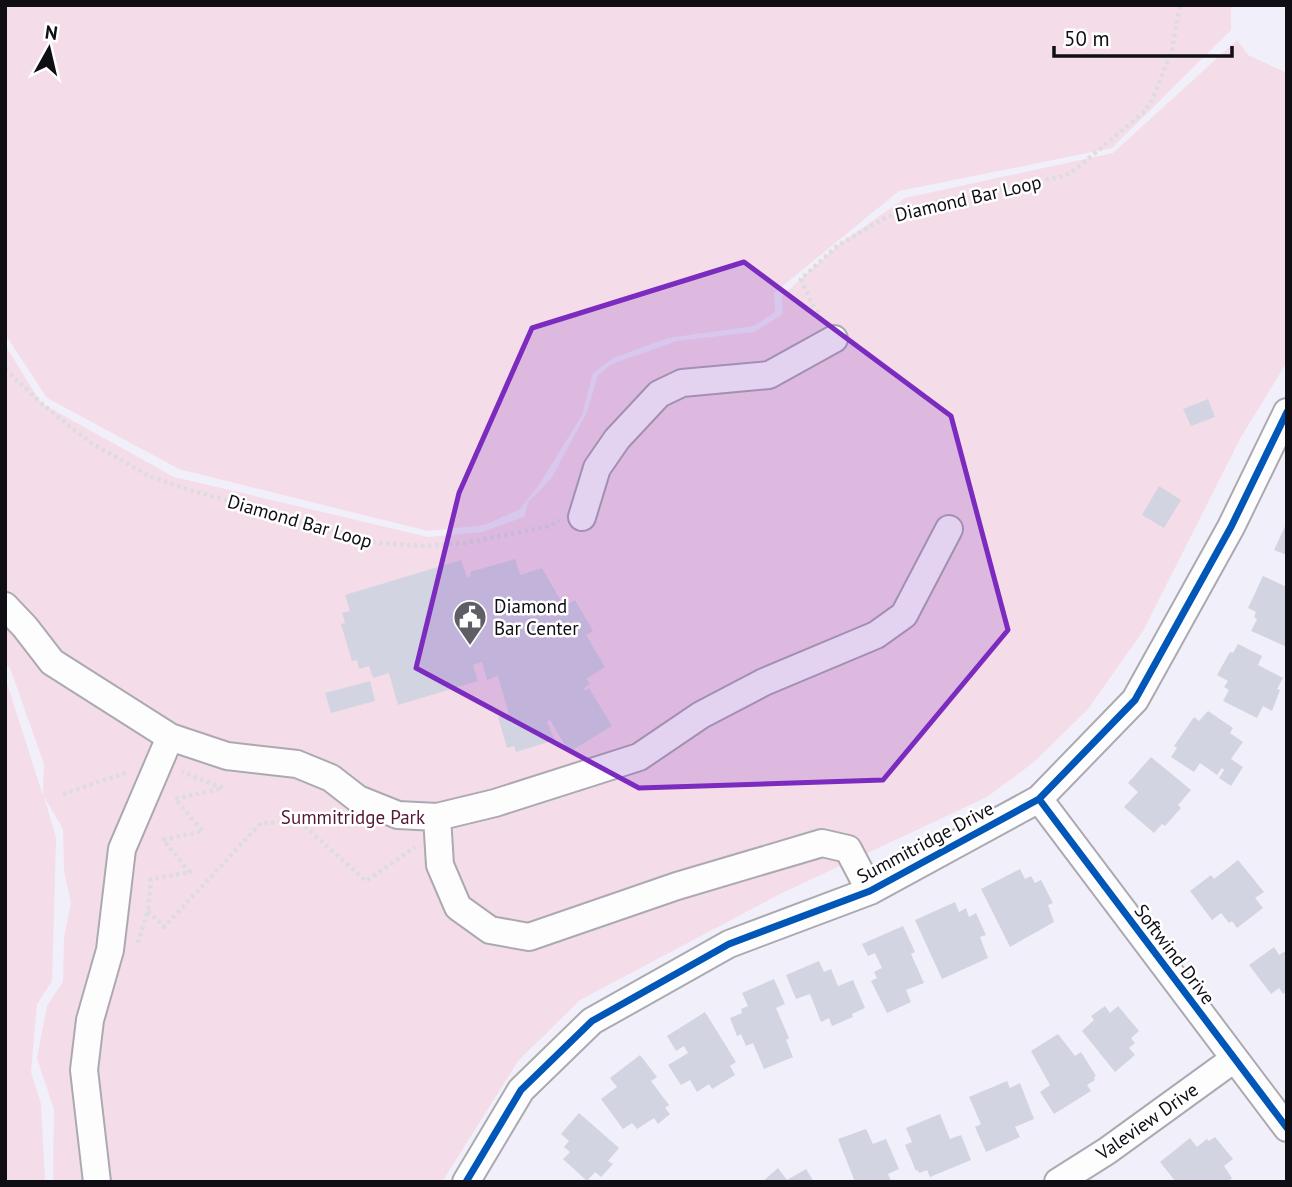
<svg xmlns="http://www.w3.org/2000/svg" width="1292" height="1187" font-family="'PT Sans',sans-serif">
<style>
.green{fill:#f5dce9}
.building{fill:#d2d5e1}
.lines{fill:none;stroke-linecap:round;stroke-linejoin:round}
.minor-casing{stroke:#aba9b2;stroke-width:30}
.path{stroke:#dddde0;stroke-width:4.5;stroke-dasharray:3.5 3.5;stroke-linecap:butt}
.minor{stroke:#fdfdfe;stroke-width:26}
.cycleway-casing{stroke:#fff;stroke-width:11}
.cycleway{stroke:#0057b8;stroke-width:7}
.marked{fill:#7b2cbf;fill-opacity:0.2;stroke:#7b2cbf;stroke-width:5;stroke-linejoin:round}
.labels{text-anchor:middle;stroke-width:5;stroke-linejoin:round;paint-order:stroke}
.street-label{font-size:19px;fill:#100e15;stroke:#fff}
.poi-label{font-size:19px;fill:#100e15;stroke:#fff;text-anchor:start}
.park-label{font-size:19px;fill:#541934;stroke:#fff}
</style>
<rect width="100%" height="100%" fill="#f1eff9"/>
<path class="green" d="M5,5H1231V30L1112,148L899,191L774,293L775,312L754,326L668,338L613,358L593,373L582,415L539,485L520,509L485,525L428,531L179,469L47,398L5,334Z
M1237,40L1248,55L1287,73V362L1241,437L1143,631L1088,709L1034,762L987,797L780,894L580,1000L518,1061L442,1182H53L54,1109L37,1058L47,1006L63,982L64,937L71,903L64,870L63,829L44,797L56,838L52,981L37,1004L31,1072L41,1104L45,1182H5V677L43,796L44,764L10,668L5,664V345L41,403L174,477L428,537L482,532L524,517L528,502L551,479L587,412L598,375L612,364L677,341L754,332L783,314L782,296L837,246L905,198L1113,153Z"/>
<path class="building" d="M1208,399L1215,417L1191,426L1183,409Z
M1159,486L1181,500L1164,528L1142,515Z
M1287,522V555L1274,550Z
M515,559L520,575L542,568L564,606L575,600L593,631L586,635L605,667L586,679L590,684L584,688L585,691L589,688L612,726L569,752L550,720L547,722L555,740L516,752L514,746L507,748L498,717L509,714L498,676L487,680L482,662L473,665L478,681L398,705L389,673L373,678L369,666L359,669L357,660L352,661L341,624L345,623L342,613L350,611L345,595L461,560L467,578L471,576L470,572Z
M1263,576L1287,587V647L1251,631L1257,619L1254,617L1256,612L1248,608Z
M1238,644L1262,656L1258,665L1283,678L1277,689L1280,690L1272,711L1263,706L1257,718L1223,701L1229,690L1224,687L1228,681L1217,675L1230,652L1233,653Z
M370,681L375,701L331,713L325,693Z
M1208,711L1233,728L1230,733L1243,742L1231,759L1243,767L1231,786L1219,778L1224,770L1222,768L1217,775L1200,763L1194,772L1171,757L1177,748L1174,746L1194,717L1199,721Z
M1151,757L1191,790L1178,805L1181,808L1165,826L1162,824L1154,833L1124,807L1138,792L1128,783Z
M1238,860L1264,892L1255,898L1263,908L1237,928L1232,921L1229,923L1221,913L1212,920L1190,891L1211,875L1214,879Z
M1020,869L1025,879L1031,876L1035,883L1041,880L1053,903L1048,905L1054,922L1010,947L981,889Z
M955,902L959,912L966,908L969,917L976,913L986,935L980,937L988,958L942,979L915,920Z
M903,926L915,952L911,954L924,983L906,990L911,1002L887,1013L871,981L877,978L874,972L882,968L875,953L868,956L862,944Z
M1274,947L1279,955L1287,950V991L1283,994L1279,988L1271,994L1249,965Z
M819,961L824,972L831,969L838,986L853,980L865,1008L852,1014L853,1017L832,1026L829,1018L821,1022L810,994L796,999L786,975Z
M774,979L785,1004L776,1008L789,1038L786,1040L793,1057L764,1069L753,1043L746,1046L741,1034L737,1036L730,1018L742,1013L741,1009L748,1006L742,993Z
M1105,1006L1110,1013L1118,1006L1139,1031L1131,1038L1135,1043L1129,1048L1135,1055L1115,1072L1082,1031L1094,1020L1091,1016Z
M705,1012L736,1062L730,1066L735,1075L712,1089L709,1084L697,1092L690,1080L681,1085L668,1065L688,1053L684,1046L676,1051L667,1036Z
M1058,1034L1075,1056L1081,1052L1096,1076L1094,1077L1095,1080L1087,1085L1091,1091L1054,1114L1040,1092L1050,1085L1031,1051Z
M640,1055L657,1077L651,1081L669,1105L665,1108L670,1114L658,1124L654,1118L637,1129L632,1123L623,1129L601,1099L617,1087L610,1078Z
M1007,1081L1010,1088L1020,1083L1034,1119L1015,1127L1020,1137L986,1152L975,1127L981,1124L969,1097Z
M579,1113L619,1148L608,1161L613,1164L601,1177L595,1172L587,1181L563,1159L570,1152L564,1147L569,1141L561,1134Z
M940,1114L950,1139L961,1135L971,1160L930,1177L927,1170L919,1173L918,1170L916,1171L905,1145L912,1142L906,1128Z
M866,1129L873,1144L886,1139L899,1169L888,1174L891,1181L855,1182L838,1139Z
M1215,1137L1233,1159L1224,1166L1232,1178L1228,1182H1183L1181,1180L1176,1182L1160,1162L1190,1138L1197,1147L1207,1139L1209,1141Z
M778,1168L787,1180L806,1169L814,1182H762Z"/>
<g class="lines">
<defs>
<path id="minor" d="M582,517L597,468L617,439L659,394L682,383L769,375L834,339
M5,606L25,627L52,662L170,737L227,756L297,764L331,778L358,799L398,815L437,817L495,803L639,757L701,715L764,682L876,635L904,615L949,529
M1039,799L1287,1128
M437,817L440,865L458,907L490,930L529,937L677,886L822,843L848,849L870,891
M97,1182L84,1070L90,1020L110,950L122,849L170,737
M466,1182L521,1090L592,1021L729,944L870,891L1039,799L1135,700L1231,527L1287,412
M1058,1182L1107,1151L1234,1059"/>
</defs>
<use href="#minor" class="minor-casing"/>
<path class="path" d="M822,319L812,304L801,279L837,246L887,217L927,204L1065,176L1076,169L1145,111L1153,98L1172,50L1180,5
M5,369L41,403L88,441L149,476L183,488L377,543L425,546L465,543L550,526L559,520
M63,794L128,772
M148,911L164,927L261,823L300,822L366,881L415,847
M138,943L148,911L151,879L190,872L163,840L203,831L175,799L223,788L182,772"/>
<use href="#minor" class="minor"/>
<defs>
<path id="cycleway" d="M1039,799L1287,1128
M466,1182L521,1090L592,1021L729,944L870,891L1039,799L1135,700L1231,527L1287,412"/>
</defs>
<use href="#cycleway" class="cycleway-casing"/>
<use href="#cycleway" class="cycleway"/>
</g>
<path class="marked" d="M744,262L951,416L1008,630L883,780L639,788L416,668L459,493L532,328Z"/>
<defs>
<symbol id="civic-pin" viewBox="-11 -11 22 30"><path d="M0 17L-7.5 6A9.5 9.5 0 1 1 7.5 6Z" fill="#5f5d65" stroke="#fff"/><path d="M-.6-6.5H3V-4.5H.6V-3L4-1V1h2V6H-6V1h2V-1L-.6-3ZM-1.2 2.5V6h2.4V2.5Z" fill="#fff"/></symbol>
</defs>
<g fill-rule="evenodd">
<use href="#civic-pin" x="451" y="598" width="38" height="52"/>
</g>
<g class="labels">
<g class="street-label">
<text transform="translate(968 198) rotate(-13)" y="7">Diamond Bar Loop</text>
<text transform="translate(300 521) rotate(16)" y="7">Diamond Bar Loop</text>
<text transform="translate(925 842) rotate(-28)" y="7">Summitridge Drive</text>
<text transform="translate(1175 954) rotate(53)" y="7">Softwind Drive</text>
<text transform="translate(1147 1121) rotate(-35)" y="7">Valeview Drive</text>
</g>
<g class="poi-label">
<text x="494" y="613">Diamond<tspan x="494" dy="22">Bar Center</tspan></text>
</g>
<g class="park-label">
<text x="353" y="824">Summitridge Park</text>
</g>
</g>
<rect width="1292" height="1187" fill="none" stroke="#100e15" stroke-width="14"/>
<g transform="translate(49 49) rotate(8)" stroke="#ffffff" stroke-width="5" paint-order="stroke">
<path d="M0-5L12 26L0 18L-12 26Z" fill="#100e15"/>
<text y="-10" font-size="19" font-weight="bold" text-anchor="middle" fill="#100e15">N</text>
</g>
<path d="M1054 46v10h178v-10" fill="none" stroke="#100e15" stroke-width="3.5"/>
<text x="1064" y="46" font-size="21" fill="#100e15" stroke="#ffffff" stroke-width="5" paint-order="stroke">50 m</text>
</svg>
